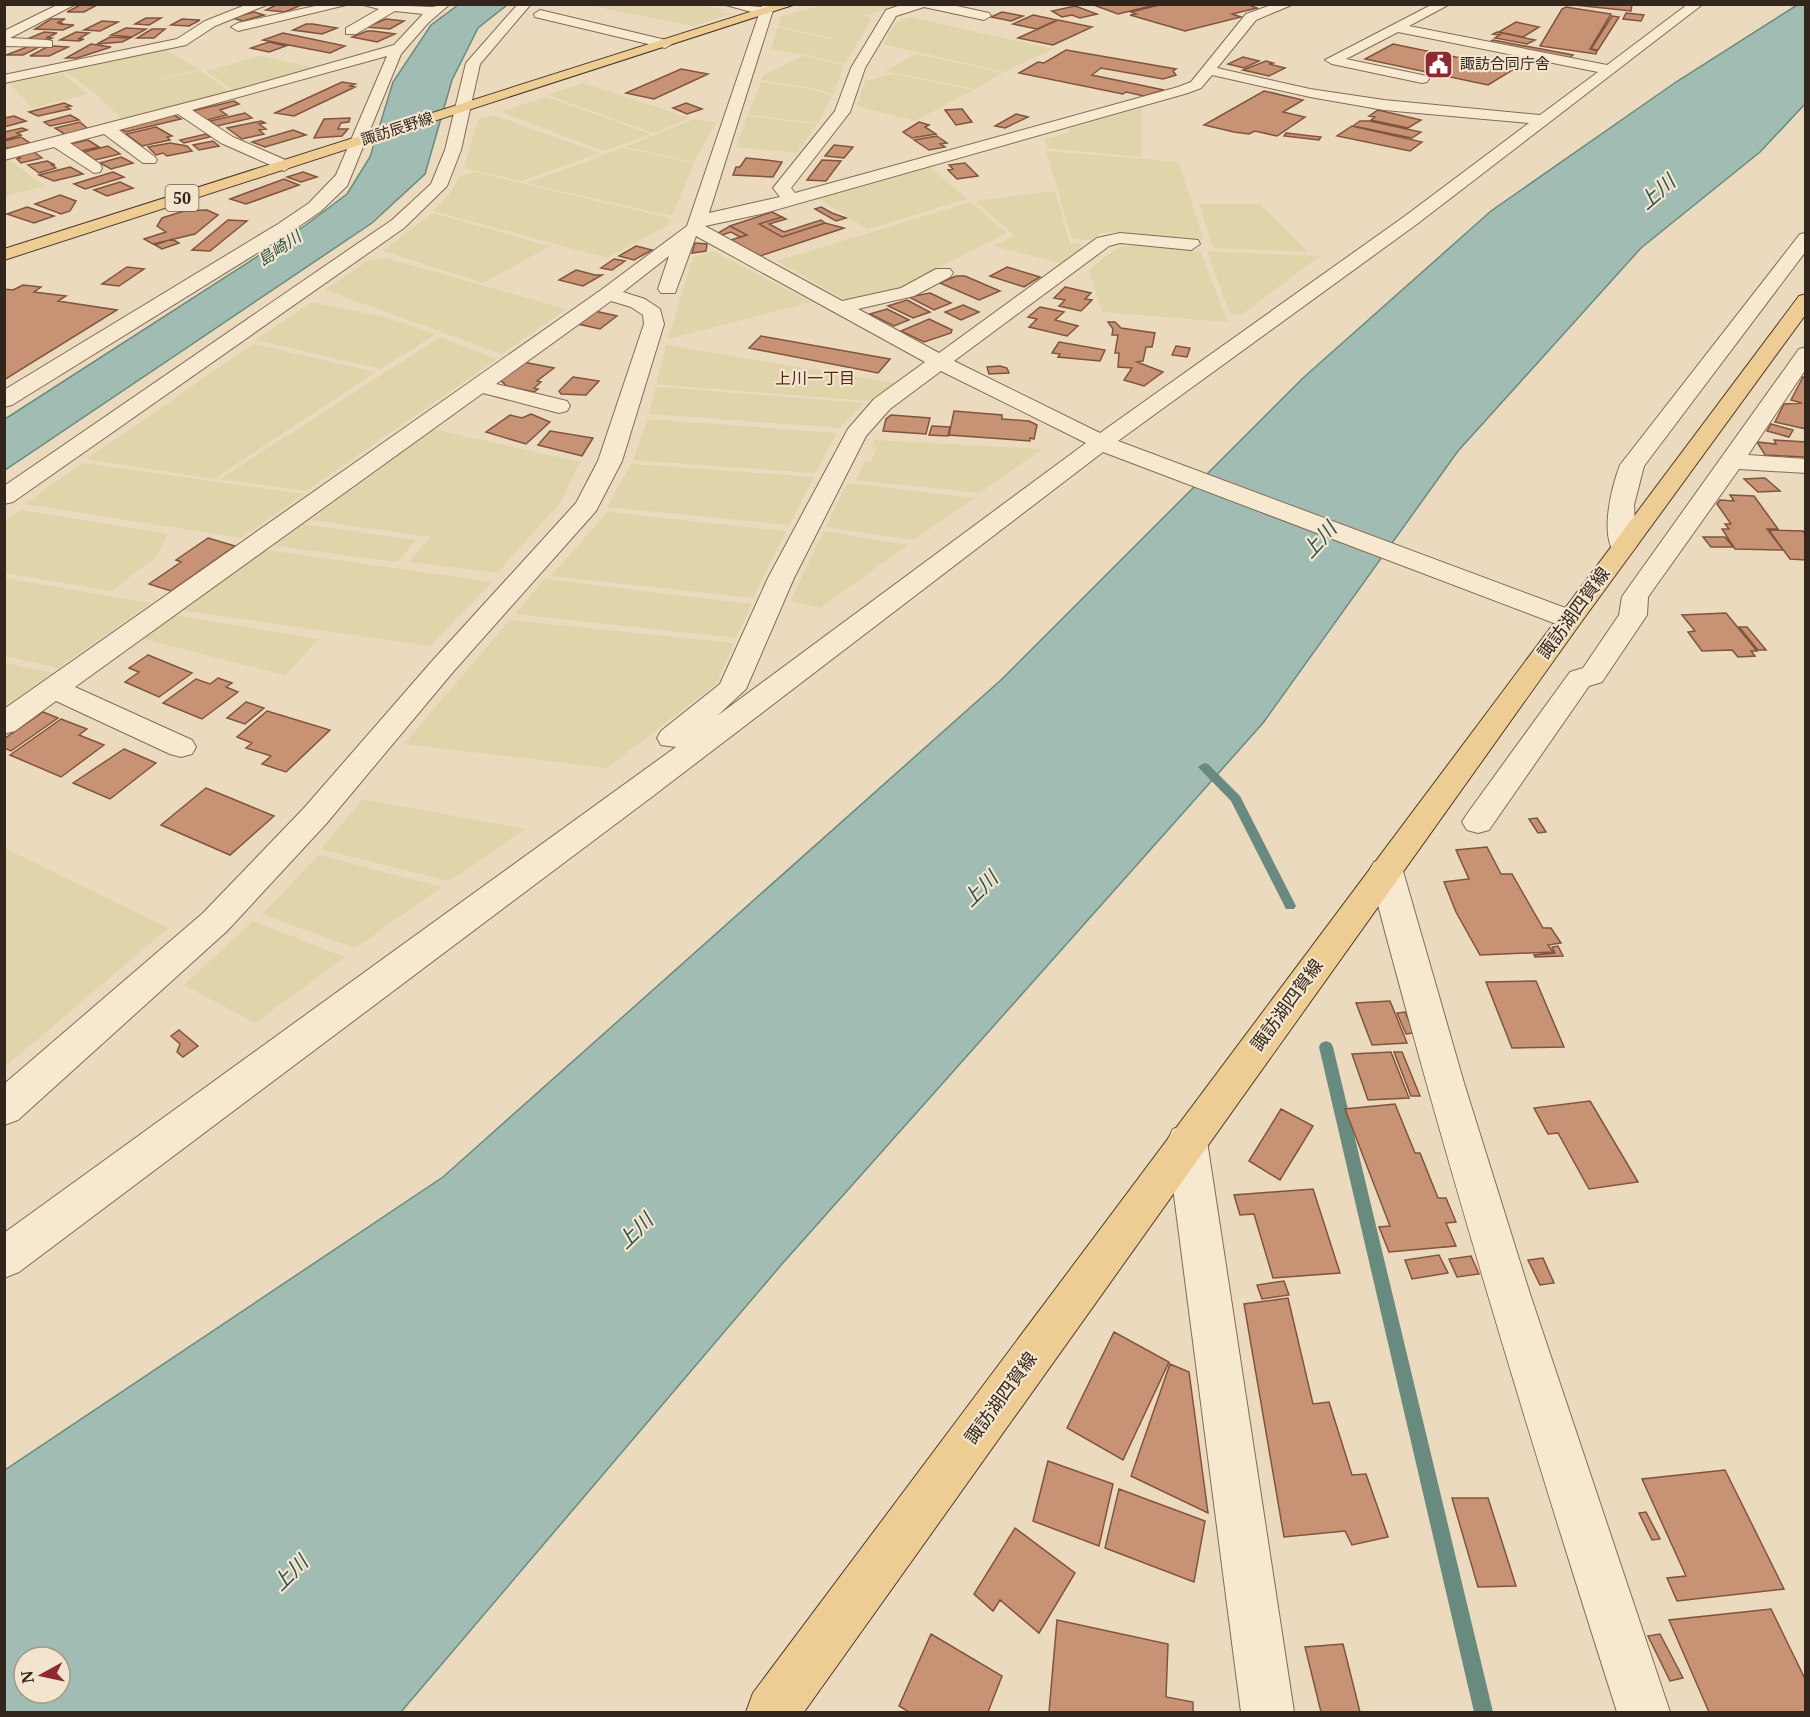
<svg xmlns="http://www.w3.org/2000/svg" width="1810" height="1717" font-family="'Noto Serif','Noto Sans JP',serif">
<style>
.farmland{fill:#e0d4ab}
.water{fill:#a1bdb3;stroke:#698a7f;stroke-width:1.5;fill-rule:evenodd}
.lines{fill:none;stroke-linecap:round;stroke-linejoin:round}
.stream{fill:#698a7f;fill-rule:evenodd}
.building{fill:#c89275;stroke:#81543e;stroke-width:1.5}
.minor-casing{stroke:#826b57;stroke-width:2}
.major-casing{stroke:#503a2c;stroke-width:2}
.minor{fill:#f7e9d0;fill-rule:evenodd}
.major{fill:#eecd95;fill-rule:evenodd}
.labels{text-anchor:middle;stroke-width:4.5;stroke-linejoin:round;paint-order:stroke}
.far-poi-label{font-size:15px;fill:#32251c;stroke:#f3e5cd;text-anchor:start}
.far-street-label{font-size:15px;fill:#32251c;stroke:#f3e5cd}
.shield{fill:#f3e5cd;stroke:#6c5f51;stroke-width:1.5}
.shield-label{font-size:16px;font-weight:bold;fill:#32251c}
.far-water-label{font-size:16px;font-style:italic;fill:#2b524d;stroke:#f3e5cd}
.far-neighbourhood-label{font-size:16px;fill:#5d261d;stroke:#f3e5cd}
.street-label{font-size:18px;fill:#32251c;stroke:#f3e5cd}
.water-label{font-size:20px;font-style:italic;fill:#2b524d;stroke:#f3e5cd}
</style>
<rect width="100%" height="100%" fill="#ebdabe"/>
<path class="farmland" d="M587,5H700L727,10L723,12L731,14L693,26Z
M822,5H903L867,15L854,12L872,18L845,64L804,55L844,35L835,39L779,26L780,17Z
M910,17L1053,49L1004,72L883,44L896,22Z
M778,27L833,40L802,55L771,49Z
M163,49L199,69L103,93L200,70L230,92L124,121L96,94L65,71Z
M916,54L1003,73L975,89L885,71Z
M261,56L316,68L234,91L206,71Z
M802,56L844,65L833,95L817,89L761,80L764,75Z
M62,73L88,94L32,108L9,83Z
M894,74L973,90L915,121L857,106L865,81Z
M761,82L815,90L832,96L818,123L748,115Z
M583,83L690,118L654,133L548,95Z
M546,97L651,134L604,151L501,112Z
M1142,108L1141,157L1047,148L1045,139L1070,132L1067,129Z
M493,115L599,153L522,181L464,168L478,120Z
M747,116L817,124L797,153L736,147Z
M694,119L716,122L694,162L625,147Z
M623,148L694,163L672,216L526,183Z
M1046,151L1179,162L1203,239L1111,232L1100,233L1092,240L1072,239Z
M5,158H6L46,186L5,196Z
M930,167L967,199L868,229L818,199Z
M474,172L669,218L668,225L607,258L433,211L451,192L459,177Z
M1055,191L1070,243L1081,244L1080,249L1060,263L994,246L1014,235L975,201Z
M970,202L1007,233L901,287L846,300L777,261Z
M1199,204H1260L1308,252L1213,248Z
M432,213L550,246L483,283L383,251Z
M1134,245L1200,251L1228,322L1102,312L1089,270L1117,248Z
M713,251L811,302L668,339L693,257Z
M1207,251L1320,256L1240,316L1230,314Z
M386,258L566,309L502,354L325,290L367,261Z
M311,302L385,317L436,334L381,369L256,340Z
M440,337L497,359L306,491L220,479Z
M253,344L375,372L214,479L87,459Z
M666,345L896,383L868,401L656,384Z
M656,387L865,403L840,428L649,414Z
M648,419L837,433L815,473L633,460Z
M433,429L580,462L560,503L497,573L409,562L430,537L311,520Z
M874,440L1042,449L980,493L856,480L865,462H870L877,449L871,448Z
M82,463L304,494L241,538L25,504Z
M631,464L814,477L789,525L607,507Z
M847,483L975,498L913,540L826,527Z
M21,510L168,534L157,556L112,591L5,573V521Z
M608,512L786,531L753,598L551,576Z
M303,524L416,540L397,562L275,546Z
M824,531L908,545L820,608L790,601Z
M266,550L492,582L430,646L180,610Z
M4,578H5L151,603L58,668L5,656Z
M544,579L752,604L736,638L515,614Z
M172,615L319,639L285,675L143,639Z
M510,620L734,643L717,683L607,768L404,744Z
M5,663L52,673L5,707Z
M363,799L525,829L450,881L321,849Z
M4,848L168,928L5,1067H4Z
M319,855L442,887L355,948L262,914Z
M253,921L345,957L255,1023L184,985Z"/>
<path class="water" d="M458,5H507L478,28L452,80L425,174L372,223L5,470V419L303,227L347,194L370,157L393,82L431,25Z
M1797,5H1805V104L1760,152L1641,248L1458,451L1263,723L782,1264L401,1712H5V1470L443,1177L1001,680L1303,378L1491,211L1676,82ZM24,1657H60V1693H24Z"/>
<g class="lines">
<path class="stream" d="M1204,763L1208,764L1240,796L1296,906L1294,909H1286L1231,801L1198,767Z
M1326,1041L1331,1043L1333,1047L1493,1712H1474L1319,1047L1321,1043Z"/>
</g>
<path class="building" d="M82,4L97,5L84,12H67Z
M278,4H286L299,6L285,12L266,10Z
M1091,4H1159L1118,14Z
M1163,4H1246L1257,8L1232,14L1241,17L1185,31L1130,15L1136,14L1131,12Z
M1565,4H1632L1631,11Z
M1075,6L1097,14L1080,18L1072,15L1062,17L1052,11Z
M1566,7L1611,14L1590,49L1597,51L1596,54L1540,46L1562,9Z
M254,12L264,15L243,21L232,18Z
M1002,12L1023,16L1011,21L991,17Z
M1626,13L1644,15L1641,21L1623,19Z
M1033,15L1057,20L1037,29L1013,24Z
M1612,16L1619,17L1598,50L1591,49Z
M146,18H161L149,25L135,24Z
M51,19H65L57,23H63L60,24L74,25L63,30L35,29Z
M182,19L199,20H200L189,26L171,25Z
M386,19L404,21L390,29L366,27Z
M1058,20L1092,27L1053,45L1018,38Z
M102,21L118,22L100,31L84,30Z
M1516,22L1539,27L1523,37L1499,32Z
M306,24H313L337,28L322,34L293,30Z
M126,28L146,29L132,37L111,35Z
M152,29H165L154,38H137Z
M367,31H373L395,34L377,42L352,37Z
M44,32L57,33L46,38H52L47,41L25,40Z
M76,32L89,33L78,39H84L79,41L60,40Z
M1497,32L1535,40L1527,44L1495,38L1500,35L1493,34Z
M283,33L345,46L330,53L263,40Z
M110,37L130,38L122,42L97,44Z
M1493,40L1573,55L1569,58L1488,43Z
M269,42L286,46L269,52L251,48Z
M91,44L111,47L77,58H66Z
M1393,44L1514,69L1488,85L1365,59Z
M30,46H41L23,55H6Z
M47,47L54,46L68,47L49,56H30Z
M1066,50L1176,69L1173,71L1176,75L1163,79L1101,68L1092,75L1164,90L1144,96L1126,92L1123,94L1019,73L1038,62L1044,63Z
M1243,57L1259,61L1244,68L1228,64Z
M1266,61L1273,63L1269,64L1285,68L1269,76L1243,70Z
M681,69L708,74L654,99L626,93Z
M342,82L355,84L350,86L355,87L294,116L275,113Z
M1264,91L1303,100L1283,112L1305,117L1277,136L1255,131L1249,134L1234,132L1204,125Z
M234,101L239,104L220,110L227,115L207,120L192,111Z
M64,103L71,106L66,107L70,109L38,116L29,112Z
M686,103L702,109L687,114L673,108Z
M962,109L972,122L956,125L945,110Z
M1378,110L1421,120L1408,128L1371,120L1375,117L1369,116Z
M245,113L252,118L217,126L210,121Z
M1016,114L1028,117L1005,128L995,126Z
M70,115L79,120L50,126L44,122Z
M174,115L181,119L126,132L120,129Z
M14,116L26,121L4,127V118Z
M350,118L349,122L341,123L338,129H348L342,136L314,138L324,119Z
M261,121L265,123L259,124L266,129L259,130L264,134L242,139L227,128Z
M1360,121H1369L1421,132L1412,138L1353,126Z
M80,122L88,129L66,135L55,128Z
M919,122L929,125L925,127L936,134L912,138L903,132Z
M1352,126L1422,142L1410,151L1337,136Z
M156,127L172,136L167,137L170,140L142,146L126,134Z
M22,128L27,130L17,133L21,135L4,140V132Z
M293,130L306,135L265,147L252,142Z
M1286,133L1321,137L1319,140L1284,136Z
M206,134L210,137L184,143L180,140Z
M937,136L947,143L940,144L945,147L929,150L914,140Z
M21,137L30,143L4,149V141Z
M88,140L99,147L81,151L70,144Z
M213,141L219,146L199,150L193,145Z
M170,143L187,146L192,151L167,156L163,153L156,155L148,147Z
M834,145L853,147L844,158L825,156Z
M108,146L120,154L95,160L84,152Z
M34,152L42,158L21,163L17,159L20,158L16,156Z
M121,157L133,163L111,169L100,163Z
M746,158L766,160L782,162L773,177L733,175L736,167H740Z
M822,160L841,161L826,181L807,180Z
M47,161L55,165H52L56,168L39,173L28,165Z
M965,163L978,176L957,179L948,170L953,169L949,165Z
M70,167L83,174L54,181L39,175Z
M113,172L124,177L85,189L74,184Z
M303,172L317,177L301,182L287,177Z
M284,179L299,185L246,204L230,199Z
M120,182L133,188L107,196L94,190Z
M60,195L76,201L70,211L61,214L35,204Z
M27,207L54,216L34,223L7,214Z
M821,207L832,213L846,218L836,221L815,209Z
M207,210L218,215L195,234L153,244L144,239L166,232L157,226L162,218L184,211Z
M772,212L782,217L759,224L782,237L825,223L844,228L760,256L731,240L747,235L730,226Z
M782,217L786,219L769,224L784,232L821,220L825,223L782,237L759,224Z
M228,220L247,221L210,251L192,250Z
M730,226L747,235L740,237L731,232L722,235L718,233Z
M172,239L179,243L162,249L155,245Z
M695,243L707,244L706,251L692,253Z
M636,246L652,250L634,260L619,256Z
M614,259L625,261L612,270L601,268Z
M127,267L144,269L119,286L102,284Z
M1007,267L1040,277L1024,287L990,276Z
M576,270L595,275H602L583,286L559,280Z
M956,276H965L1000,291L979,300L940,283Z
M23,285L41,287L34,292L66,296L58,301L117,310L4,380V289L13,290Z
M1065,287L1091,293L1085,299L1092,300L1081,311L1059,306L1065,300L1054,298Z
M930,293L951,303L934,310L909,297Z
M907,300L930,312L913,318L888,306Z
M963,305L979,312L961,320L945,312Z
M1040,307L1064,312L1055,320L1078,326L1067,336L1029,327L1037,319L1028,317Z
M887,309L909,320L894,326L870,314Z
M595,311L617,316L600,329L578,324Z
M929,319L952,330L951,333L924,342L901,331Z
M1108,322H1115L1121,328L1155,333L1152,347H1146L1143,361L1137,362L1163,372L1144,386L1124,380L1132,368L1118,367L1119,353H1115L1118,335H1112L1113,329Z
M761,336L890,359L878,373L749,348Z
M1059,342L1105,350L1100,361L1058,357L1060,354L1052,353Z
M1176,346L1190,348L1187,357L1172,355Z
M523,362L554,368L537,381L541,382L534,388L538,389L534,392L507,386L500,380Z
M1000,366L1007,368L1009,373L989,374L987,367Z
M573,377L599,381L586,395L561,394L559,391Z
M1803,377L1806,378V429L1775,422L1784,404L1802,403L1791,400Z
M954,411L1002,415V419L1029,421L1037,425L1034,439L1030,438V441L949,435Z
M531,414L550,422L526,444L486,432L510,415L522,418Z
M891,415L930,418L926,434L883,431L886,419Z
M1771,424L1793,430L1789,437L1767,431Z
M932,426L950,427L948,436L929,435Z
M550,431L593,438L582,456L538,445Z
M1774,440L1806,442V457L1765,455L1757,442L1776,444Z
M1765,478L1780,491L1758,492L1744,479Z
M1730,495L1754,496L1778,529H1767L1783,550L1735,549L1722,529H1729L1725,524H1731L1717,504L1720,500L1734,501Z
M1769,530L1803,531L1806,535V560L1790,559Z
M1703,537H1725L1733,547H1711Z
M208,538L235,546L171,591L149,584L181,562L176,560Z
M1726,613L1757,651H1751L1755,656L1738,657L1732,650L1702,651L1688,632L1695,631L1682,615Z
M1739,627H1747L1766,650H1758Z
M148,655L192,673L159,697L125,682L139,672L129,668Z
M218,678L232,683L226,687L238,692L202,719L163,703L196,679L210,684Z
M246,702L264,708L245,724L227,718Z
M267,711L330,730L286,772L262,764L271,756L246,748L252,743L237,737Z
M43,712L58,718L11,751L4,748V739Z
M61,719L87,729L79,735L104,745L61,777L10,755Z
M124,749L156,763L110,799L73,783Z
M206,788L274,816L230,855L161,825Z
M1537,818L1546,832L1538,833L1529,819Z
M1487,847L1501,874H1512L1543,928H1551L1561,943L1548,945L1553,952L1480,955L1456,912L1444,882L1469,879L1456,850Z
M1558,946L1563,956L1535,957L1534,955L1555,953L1552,947Z
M1536,981L1564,1047L1512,1048L1486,982Z
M1390,1001L1407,1043L1372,1045L1356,1003Z
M1405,1012L1414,1033L1406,1034L1397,1013Z
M179,1030L198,1046L183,1057L177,1052L180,1044L171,1036Z
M1391,1052L1409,1098L1368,1100L1352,1054Z
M1394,1052H1402L1420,1096H1411Z
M1590,1101L1638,1182L1589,1189L1558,1133L1548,1134L1534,1108Z
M1395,1104L1415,1153H1420L1438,1198H1446L1456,1222L1446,1223L1456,1246L1389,1252L1379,1227L1390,1226L1345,1109Z
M1281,1109L1313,1126L1280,1180L1249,1161Z
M1313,1189L1340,1273L1273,1278L1254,1214L1240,1215L1234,1195Z
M1439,1255L1448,1273L1412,1279L1405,1260Z
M1471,1256L1479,1274L1457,1277L1449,1259Z
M1543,1258L1554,1283L1540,1285L1528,1260Z
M1284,1281L1289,1295L1262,1299L1257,1285Z
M1288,1298L1313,1404L1329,1402L1352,1475L1366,1474L1388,1537L1352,1545L1345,1531L1284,1537L1244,1304Z
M1114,1332L1169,1362L1123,1460L1067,1428Z
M1170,1364L1189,1372L1208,1513L1131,1476Z
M1048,1461L1113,1484L1099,1546L1033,1521Z
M1725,1470L1784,1589L1677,1601L1667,1578L1686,1576L1642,1479Z
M1119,1489L1205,1521L1194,1582L1105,1548Z
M1452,1498H1488L1516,1586L1478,1587Z
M1646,1512L1660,1539L1652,1540L1639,1513Z
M1015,1528L1075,1573L1039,1633L1000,1600L993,1611L974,1594Z
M1771,1609L1806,1681V1712H1709L1669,1620Z
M1057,1620L1168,1644L1166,1697L1193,1702V1712H1049Z
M931,1634L1002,1676L988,1712H909L899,1706Z
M1660,1634L1683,1678L1670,1681L1648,1636Z
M1343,1644L1360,1712H1321L1305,1647Z"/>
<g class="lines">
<defs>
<path id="minor" d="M59,4H76L10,38L47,40L52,41V47L4,46V31Z
M248,4H269L215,26L186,45L4,83V75L177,39L205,21Z
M324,4H350L238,31L231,27L238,23Z
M360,4L432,7L450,4L428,23L401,54L347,186L321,211L291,232L12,405L4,407V390L278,224L309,203L336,175L387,56L192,110L233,137L290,162L292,166L284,171L221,143L178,114L119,130L155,157L157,160L155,163H143L104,134L70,143L100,164L102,168L100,172L94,173L54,147L4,160V150L240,89L394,45L423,14L395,11L356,34H346V28L379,9Z
M518,4H531L480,64L461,150L447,186L404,228L13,502L4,504V486L392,220L431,184L445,150L466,63Z
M722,4L762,7V4H775L709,213L780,197L773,188L835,111L851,68L886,10L904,4H948L989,13L991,16L984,20L924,7L896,16L865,68L850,112L791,188L795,193L1178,87L1191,82L1246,14L1274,4H1294L1256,20L1217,68L1310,89L1384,100L1540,115L1598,72L1398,32L1346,59L1427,76L1429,79L1427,82L1422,83L1332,64L1325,60L1433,4H1450L1409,26L1607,65L1688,4H1703L1417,224L1118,441L1579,613L1583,619L1579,625L1569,627L1559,625L1103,452L653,796L19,1272L4,1278V1233L676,747L661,745L657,738L661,731L720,684L768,578L848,429L874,399L925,362L696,236L675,293H661L658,289L669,256L623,292L645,299L660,309L664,324L622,461L596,511L453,672L326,824L227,931L18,1120L4,1125V1084L203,913L304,808L433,660L576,503L598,461L644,324L643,315L631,307L611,301L496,384L567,401L570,406L567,411L559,413L483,393L75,687L192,740L196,747L192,754L181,757L170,754L56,701L15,731L4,734V709L601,290L687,226L759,14ZM1212,75L1310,97L1384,110L1529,123L1405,216L1100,433L954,361L1109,246L1120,243L1191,250L1200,244L1198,240L1120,233L1097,238L939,353L858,309L914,296L950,277L953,273L950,269H936L901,288L842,301L705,226L761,214L1188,93L1201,88ZM941,371L1086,443L717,716L746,689L794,578L866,436L890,409Z
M540,10L670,41L672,44L665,48L535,17L534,14Z
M1806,233V251L1644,466L1634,505L1636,547L1632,552L1623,555L1614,552C1600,532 1612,486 1620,465L1800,234Z
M1806,347V369L1748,455L1806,459V473L1739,469L1648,597L1647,615L1602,682L1589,686L1489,830L1478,833L1467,830L1462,822L1467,814L1570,672L1583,668L1619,615L1622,597L1626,591L1799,349Z
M1386,859L1398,862L1403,871L1464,1083L1530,1294L1670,1712H1617C1528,1434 1443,1154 1369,871L1374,862Z
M1187,1124L1201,1129L1207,1141L1294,1712H1241L1167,1141L1173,1129Z"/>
<path id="major" d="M775,4H796L4,260V249Z
M1806,294V314L1579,625L804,1712H746L753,1693L1799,296Z"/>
</defs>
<use href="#minor" class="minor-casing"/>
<use href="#major" class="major-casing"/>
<use href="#minor" class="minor"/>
<use href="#major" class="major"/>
</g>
<defs>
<symbol id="civic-square" viewBox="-11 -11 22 22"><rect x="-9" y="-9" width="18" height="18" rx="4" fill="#8f2a32" stroke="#f3e5cd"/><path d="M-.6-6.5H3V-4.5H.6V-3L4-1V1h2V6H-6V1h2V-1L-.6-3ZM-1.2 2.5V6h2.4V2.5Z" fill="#fff"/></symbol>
</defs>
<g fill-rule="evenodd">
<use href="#civic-square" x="1422" y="48" width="33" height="33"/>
</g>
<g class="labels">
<g class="far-poi-label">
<text x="1460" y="69">諏訪合同庁舎</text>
</g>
<g class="far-street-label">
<text transform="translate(397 129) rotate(-18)" y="5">諏訪辰野線</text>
</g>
<rect class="shield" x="165.5" y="185" width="33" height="26" rx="4.5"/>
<g class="shield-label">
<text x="182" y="204">50</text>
</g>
<g class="far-water-label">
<text transform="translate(279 248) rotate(-34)" y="6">島崎川</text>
</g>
<g class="far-neighbourhood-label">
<text x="815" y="384">上川一丁目</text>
</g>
<g class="street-label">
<text transform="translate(1574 613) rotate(-54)" y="6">諏訪湖四賀線</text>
<text transform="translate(1287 1005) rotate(-54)" y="6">諏訪湖四賀線</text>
<text transform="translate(1001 1398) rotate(-54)" y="6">諏訪湖四賀線</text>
</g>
<g class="water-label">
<text transform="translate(1657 192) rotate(-41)" y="7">上川</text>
<text transform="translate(1319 540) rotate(-48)" y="7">上川</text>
<text transform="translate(980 889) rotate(-45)" y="7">上川</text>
<text transform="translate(635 1231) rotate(-45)" y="7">上川</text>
<text transform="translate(290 1573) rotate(-45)" y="7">上川</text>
</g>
</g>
<rect width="1810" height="1717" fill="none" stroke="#32251c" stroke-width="12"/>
<g transform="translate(42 1675) rotate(262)"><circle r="28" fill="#f3e5cd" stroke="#a69886" stroke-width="1.5"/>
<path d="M0-4.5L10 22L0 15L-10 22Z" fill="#8f2a32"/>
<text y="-9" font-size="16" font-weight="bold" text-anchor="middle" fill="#32251c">N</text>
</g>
</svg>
